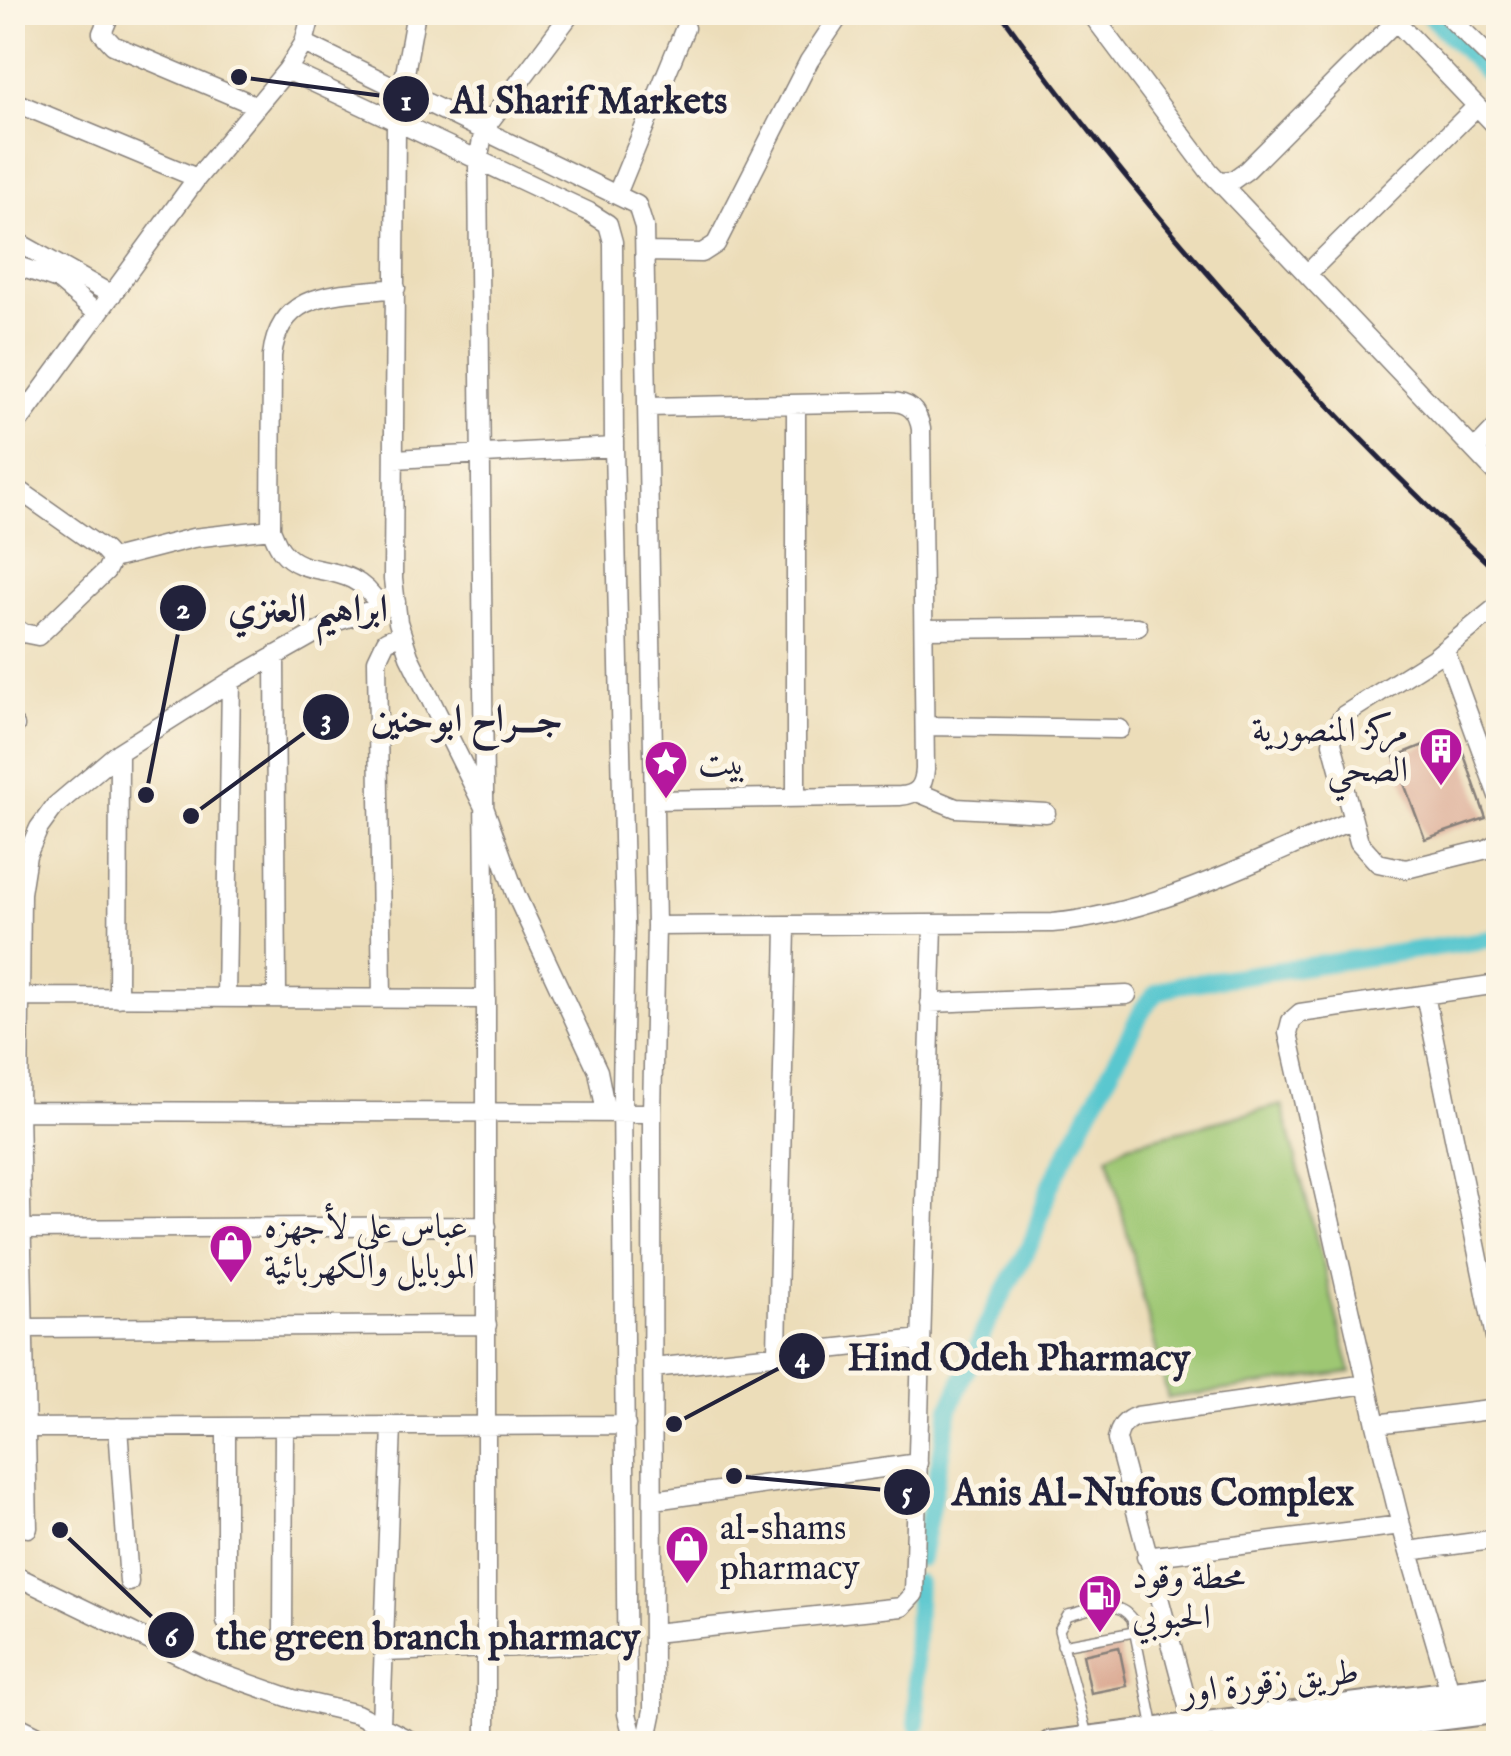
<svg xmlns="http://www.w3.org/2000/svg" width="1511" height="1756" font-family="'IM FELL English',Amiri,serif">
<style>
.green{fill:#9ec773;stroke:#607457;stroke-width:2.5}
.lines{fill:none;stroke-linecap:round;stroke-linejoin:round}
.canal{stroke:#5ac7cf;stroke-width:18}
.building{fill:#d9a58e}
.lane-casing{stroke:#87807a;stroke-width:12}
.street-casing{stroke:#87807a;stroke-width:21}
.secondary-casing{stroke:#87807a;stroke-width:29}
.lane{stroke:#fff;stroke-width:9}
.street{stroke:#fff;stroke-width:18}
.secondary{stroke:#fff;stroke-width:25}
.rail{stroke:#22223b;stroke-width:5}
.labels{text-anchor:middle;stroke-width:10;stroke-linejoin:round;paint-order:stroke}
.poi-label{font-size:35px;fill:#22223b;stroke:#fcf5e5;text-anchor:start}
.street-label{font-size:35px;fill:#22223b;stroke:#fcf5e5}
.leader{fill:none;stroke:#22223b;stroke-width:4}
.callout-dot{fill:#22223b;stroke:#fcf5e5;stroke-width:4}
.mark-label{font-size:30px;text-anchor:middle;font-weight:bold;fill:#fff}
.callout-label{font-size:38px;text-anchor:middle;font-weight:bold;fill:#22223b;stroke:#fcf5e5;stroke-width:10;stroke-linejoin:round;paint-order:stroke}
</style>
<rect width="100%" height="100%" fill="#fcf5e5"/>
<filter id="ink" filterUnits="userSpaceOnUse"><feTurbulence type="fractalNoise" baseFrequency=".01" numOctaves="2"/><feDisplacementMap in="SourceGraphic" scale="20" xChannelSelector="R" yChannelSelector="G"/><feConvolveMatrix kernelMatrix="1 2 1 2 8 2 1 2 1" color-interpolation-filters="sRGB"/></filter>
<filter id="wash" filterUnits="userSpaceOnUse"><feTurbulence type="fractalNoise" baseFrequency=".0048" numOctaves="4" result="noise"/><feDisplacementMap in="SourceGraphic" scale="40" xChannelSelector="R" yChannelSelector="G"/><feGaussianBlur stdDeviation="2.25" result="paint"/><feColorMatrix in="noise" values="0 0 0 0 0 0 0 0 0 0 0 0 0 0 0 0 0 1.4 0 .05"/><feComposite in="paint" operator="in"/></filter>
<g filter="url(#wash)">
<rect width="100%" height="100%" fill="#ecddb9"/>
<path class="green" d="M1282,1105L1351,1372L1168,1398L1108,1156L1129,1144Z"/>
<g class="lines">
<path class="canal" d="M1426,12L1498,84
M921,1558L950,1408L988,1322L1033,1239L1049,1188L1144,1007L1158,992L1178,985L1498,938
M917,1724L915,1654L918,1583"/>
</g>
<g id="blocks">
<path class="building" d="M1456,732L1486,818L1425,839L1394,757Z
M1119,1647L1127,1686L1091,1693L1083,1655Z"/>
</g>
</g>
<g filter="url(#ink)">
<use href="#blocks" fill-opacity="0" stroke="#87807a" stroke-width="2.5"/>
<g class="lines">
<defs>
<path id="lane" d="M1062,1645L1134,1632
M1087,1735L1059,1630L1068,1615C1090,1610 1116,1597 1132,1619L1154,1728"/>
<path id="street" d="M111,12L102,33L113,45L257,106
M1090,12L1209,171L1498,475
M1444,12L1498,65
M1388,13L1498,128
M304,43L637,205L644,227L656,926L652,1113L653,1710L646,1744
M287,70L589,212L608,224L613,242L614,447L625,924L622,1091L627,1714L635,1744
M402,90L416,12
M12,101L197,178
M396,123L393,579L398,622L409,656L484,807L516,895L598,1071L606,1112
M1221,181L1233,180L1247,170L1405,12
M617,194L685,28
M12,239L112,295
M645,252L702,253L716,244L809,61L842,12
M12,264L58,280L98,314
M1308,273L1476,107
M796,404V798
M647,407L890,402C909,402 918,411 921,429L925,769C924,786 918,795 900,796L654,800
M12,431L197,178L287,70L304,43L312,12
M1475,450L1498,426
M395,459L614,447
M12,485L104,550L112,559L106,571L38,636L23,633L12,626
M112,559L193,538L271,529
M379,605C350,557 307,582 282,551C277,545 274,536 271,529L272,356C280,287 341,295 396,288
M1498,606L1434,658L1344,715L1335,727L1332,743L1359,842L1378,863L1406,869L1487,849L1498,842
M924,629L1138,627
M1445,650L1498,796
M275,655L277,997
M12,726H15
M925,726L1120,729
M917,792L956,808L1046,813
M656,926L1052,923C1156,914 1257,859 1353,820
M1425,995L1498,1352
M21,997L486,999
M226,997L231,681
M118,998L119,752
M382,998L377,660L386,641L401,634
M930,1003L1127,995
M12,1111L652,1113
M21,1229L487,1226
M24,1328L487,1325
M777,1352L786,927
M653,1368L921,1339
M1376,1424L1498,1409
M118,1427L129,1582
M226,1427V1622
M12,1428L626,1425
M654,1500L918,1463
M28,1528L19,1111L21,893L27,855L39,828L55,806L119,752L231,681L335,622L396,602
M1409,1551L1498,1539
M1146,1557L1401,1525
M12,1574L208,1669L293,1699L357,1714L417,1744
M283,1633L284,1427
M653,1633L902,1607L914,1594L933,925
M383,1652L627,1643
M1451,1695L1401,1525L1376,1424L1288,1033L1291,1021L1300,1013L1498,984
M12,1723L54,1744
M1193,1725L1117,1440C1119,1427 1125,1420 1137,1416L1367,1384
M375,1744L381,1724L392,1426
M486,1744V999L478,161L484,129L572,12"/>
<path id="secondary" d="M1051,1744L1498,1688
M1223,1744L1498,1710"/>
</defs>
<use href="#lane" class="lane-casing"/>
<use href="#street" class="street-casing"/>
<use href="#secondary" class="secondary-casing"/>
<use href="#lane" class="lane"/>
<use href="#street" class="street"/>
<use href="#secondary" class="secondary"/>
<path class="rail" d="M1000,12C1146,215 1316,403 1498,573"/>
</g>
</g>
<defs>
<symbol id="building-pin" viewBox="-11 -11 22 30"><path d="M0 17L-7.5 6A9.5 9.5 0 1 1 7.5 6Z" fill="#b5179e" stroke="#fcf5e5"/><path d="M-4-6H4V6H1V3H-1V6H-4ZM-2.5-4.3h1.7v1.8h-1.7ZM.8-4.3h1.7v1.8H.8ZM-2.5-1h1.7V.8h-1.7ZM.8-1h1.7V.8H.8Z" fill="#fff"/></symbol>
<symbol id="sight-pin" viewBox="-11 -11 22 30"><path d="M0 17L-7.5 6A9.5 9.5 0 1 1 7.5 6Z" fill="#b5179e" stroke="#fcf5e5"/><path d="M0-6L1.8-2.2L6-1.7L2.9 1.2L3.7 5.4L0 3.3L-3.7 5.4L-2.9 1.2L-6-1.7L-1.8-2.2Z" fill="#fff"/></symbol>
<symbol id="shop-pin" viewBox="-11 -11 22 30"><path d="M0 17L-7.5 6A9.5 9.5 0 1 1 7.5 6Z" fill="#b5179e" stroke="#fcf5e5"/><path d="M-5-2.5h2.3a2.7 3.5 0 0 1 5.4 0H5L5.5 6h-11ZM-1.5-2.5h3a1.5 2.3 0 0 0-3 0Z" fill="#fff"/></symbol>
<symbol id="fuel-pin" viewBox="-11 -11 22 30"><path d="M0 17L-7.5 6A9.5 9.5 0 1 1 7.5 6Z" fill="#b5179e" stroke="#fcf5e5"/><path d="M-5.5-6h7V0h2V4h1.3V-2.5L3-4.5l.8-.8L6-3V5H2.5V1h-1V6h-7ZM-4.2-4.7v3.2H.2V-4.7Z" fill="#fff"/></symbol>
</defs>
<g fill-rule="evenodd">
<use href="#building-pin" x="1416" y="724" width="50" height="68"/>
<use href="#sight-pin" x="641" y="737" width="50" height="68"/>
<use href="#shop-pin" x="206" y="1221" width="50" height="68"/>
<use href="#shop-pin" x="662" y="1522" width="50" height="68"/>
<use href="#fuel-pin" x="1075" y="1571" width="50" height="68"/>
</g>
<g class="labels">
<g class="poi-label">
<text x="1408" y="741" text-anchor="end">مركز المنصورية<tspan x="1408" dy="40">الصحي</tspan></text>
<text x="698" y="774">بيت</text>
<text x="264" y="1238">عباس علي لأجهزه<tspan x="264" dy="40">الموبايل والكهربائية</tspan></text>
<text x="720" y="1539">al-shams<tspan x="720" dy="40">pharmacy</tspan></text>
<text x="1132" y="1588">محطة وقود<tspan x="1132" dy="40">الحبوبي</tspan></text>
</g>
<g class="street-label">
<text transform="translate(1270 1681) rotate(-7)" y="12">طريق زقورة اور</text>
</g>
</g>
<path class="leader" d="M239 77L406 99M146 795L183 608M191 816L326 717M674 1424L802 1356M734 1476L907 1492M60 1530L171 1635"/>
<g class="callout-dot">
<circle cx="239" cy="77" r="10"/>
<circle cx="146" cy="795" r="10"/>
<circle cx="191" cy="816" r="10"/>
<circle cx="674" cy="1424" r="10"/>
<circle cx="734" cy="1476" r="10"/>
<circle cx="60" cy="1530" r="10"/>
<circle cx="406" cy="99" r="25"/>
<circle cx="183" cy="608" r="25"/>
<circle cx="326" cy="717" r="25"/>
<circle cx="802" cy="1356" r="25"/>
<circle cx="907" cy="1492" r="25"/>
<circle cx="171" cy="1635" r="25"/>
</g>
<g class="mark-label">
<text x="406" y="110">1</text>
<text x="183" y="618">2</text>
<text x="326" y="728">3</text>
<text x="802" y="1367">4</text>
<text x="907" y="1502">5</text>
<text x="171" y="1646">6</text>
</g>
<g class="callout-label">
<text x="589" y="113">Al Sharif Markets</text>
<text x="308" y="621">ابراهيم العنزي</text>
<text x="467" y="731">جـــراح ابوحنين</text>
<text x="1019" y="1370">Hind Odeh Pharmacy</text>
<text x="1153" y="1505">Anis Al-Nufous Complex</text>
<text x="428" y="1649">the green branch pharmacy</text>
</g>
<rect width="1511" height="1756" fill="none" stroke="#fcf5e5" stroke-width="50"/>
</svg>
